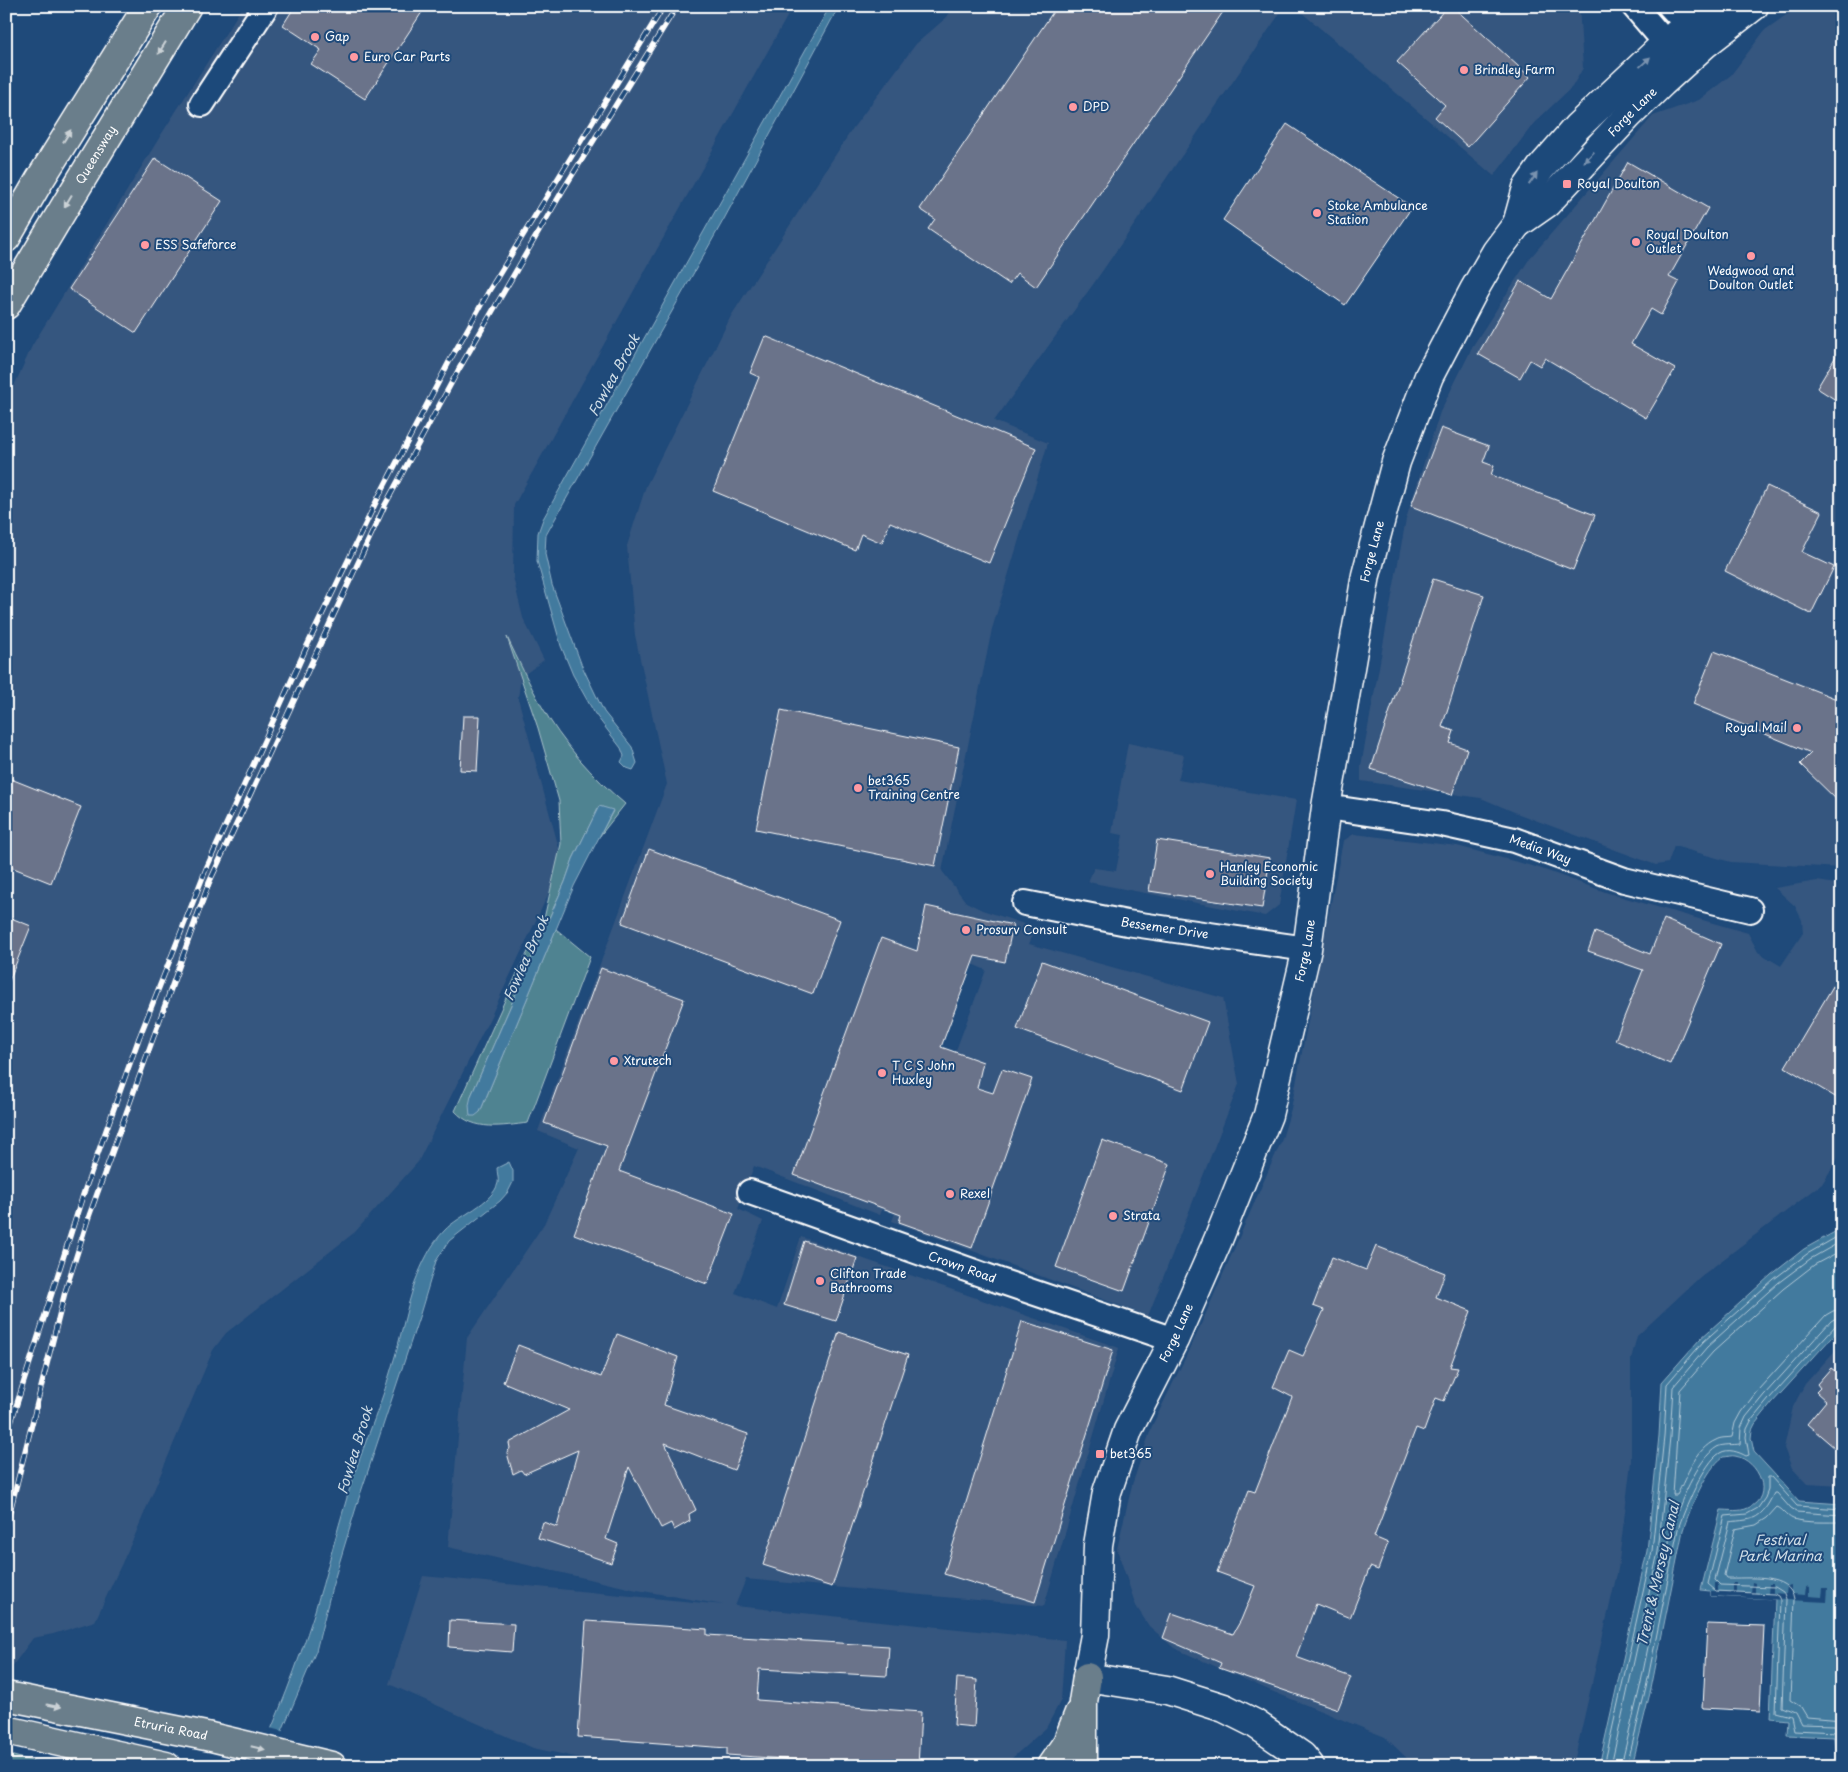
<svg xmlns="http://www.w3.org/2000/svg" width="1848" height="1772" font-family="'Playpen Sans',sans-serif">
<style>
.built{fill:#36567f}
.green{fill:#4f8391;stroke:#a7c1c8}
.water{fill:#427a9e;stroke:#8eafc5}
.pier{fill:#1f4a7a}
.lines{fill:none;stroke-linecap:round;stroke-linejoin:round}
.shore{stroke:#b3cad8;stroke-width:1}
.building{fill:#6a738a;stroke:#fff}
.street-casing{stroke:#fff;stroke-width:28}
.secondary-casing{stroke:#fff;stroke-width:31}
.highway-casing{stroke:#fff;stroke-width:31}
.street{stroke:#1f4a7a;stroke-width:24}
.secondary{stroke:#1f4a7a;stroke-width:28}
.highway{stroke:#6b7e8b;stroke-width:28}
.rail-casing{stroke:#fff;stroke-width:5.5}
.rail{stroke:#1f4a7a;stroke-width:4;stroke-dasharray:11;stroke-linecap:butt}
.oneway{fill:#cbd2d6}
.oneway2{fill:#7992af}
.poi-dot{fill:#ff9aa2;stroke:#1f4a7a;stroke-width:2}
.labels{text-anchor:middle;stroke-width:4;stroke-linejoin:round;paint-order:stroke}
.poi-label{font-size:12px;fill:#fff;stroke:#1f4a7a;text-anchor:start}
.street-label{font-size:12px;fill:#fff;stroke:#1f4a7a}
.water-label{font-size:14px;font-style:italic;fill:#d0dee7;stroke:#1f4a7a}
</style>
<rect width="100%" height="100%" fill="#1f4a7a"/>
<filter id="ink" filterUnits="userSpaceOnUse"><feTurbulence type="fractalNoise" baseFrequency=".02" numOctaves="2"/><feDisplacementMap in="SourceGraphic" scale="10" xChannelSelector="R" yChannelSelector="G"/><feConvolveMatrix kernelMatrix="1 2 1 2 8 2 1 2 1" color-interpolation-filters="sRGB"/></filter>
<g filter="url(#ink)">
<path class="built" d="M243,6H793L514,505L513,577L523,618L544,660L521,677L518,698L563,863L489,1020L418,1162L355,1232L226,1333L213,1350L135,1535L95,1621L53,1634L33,1638L8,1672L6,1684V404L32,346L161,135Z
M954,6H1285L1094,283L994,421L1048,443L992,629L942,871L966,902L982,910L1036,928L1029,944L1223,998L1239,1084L1148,1316L892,1221L986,970L972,964L880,1215L754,1166L738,1209L763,1221L735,1293L777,1309L801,1237L1119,1348L1044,1606L746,1579L735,1606L1065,1640L1061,1700L1046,1728L1003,1766H618L533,1748L389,1684L423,1576L724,1605L637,1590L448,1547L467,1338L544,1224L579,1148L538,1131L667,784L635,635L627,546L646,486L731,316L853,128L916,44L947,17Z
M1294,6H1579L1583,68L1572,87L1534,123L1494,176Z
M1799,6H1842V868L1731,862L1674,846L1668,863L1656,865L1519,814L1481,798L1361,781V766L1406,519L1440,412L1474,344L1530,258L1653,116L1699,100L1731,75L1765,30Z
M1128,743L1184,755L1178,780L1296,800L1279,905L1265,916L1088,882L1094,868L1116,871L1123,835L1112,833Z
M1354,834L1457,846L1539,868L1608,893L1748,933L1758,952L1781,966L1803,933L1802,920L1795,906L1775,888L1817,881L1842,885V1152L1822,1184L1700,1277L1637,1336L1631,1359V1462L1618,1569L1573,1766H1415L1385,1737L1269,1690L1174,1648L1149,1626L1136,1606L1117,1549L1132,1485L1152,1426L1196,1336L1281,1142L1291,1109L1343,841Z
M1842,1343V1486L1807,1484L1792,1468L1784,1448L1793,1407L1805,1384Z"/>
<path class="green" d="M507,637C518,660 529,683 541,705C562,743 593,777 625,804L599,837L613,811L599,806L573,859L565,882L471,1096L480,1112L556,929L590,957L528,1123C503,1126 474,1132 455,1111L519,969L543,923L561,844L559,801L538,728Z
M6,1754L50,1766H6Z"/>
<path class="water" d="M830,6H839L724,219L546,535L545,554L552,585L582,666L604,712L632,747L637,763L633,770L627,768L621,762L624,756L621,748L595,714L573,675L561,646L537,561L538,533L543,519Z
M599,806L613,810L574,886L480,1112L475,1116H470L469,1105L471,1096L565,882L573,859Z
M509,1162L513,1171V1182L508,1192L500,1201L449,1241L436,1261L420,1314L358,1501L332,1587L316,1651L267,1766H255C278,1716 297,1666 314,1614C326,1575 336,1534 348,1494C360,1453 378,1414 390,1373C400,1343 405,1312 415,1282C422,1264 431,1244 445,1230C458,1216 493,1203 498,1183C499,1179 497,1173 497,1168Z
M1842,1228V1326L1772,1403L1755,1424L1752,1430L1751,1438L1754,1452L1799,1501L1842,1504V1752H1835L1834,1737L1787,1735L1788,1720L1770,1718L1775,1599L1710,1596V1591L1701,1590L1721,1510C1729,1510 1740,1512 1748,1508C1775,1497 1759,1460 1735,1456C1732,1455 1727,1457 1723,1457C1706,1469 1690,1509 1683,1530L1651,1689L1632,1766H1599L1647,1551L1659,1436L1662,1382L1700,1339L1771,1275L1804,1249Z"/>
<path class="pier" d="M1752,1582L1755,1583V1593L1768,1594L1769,1584H1773V1593L1786,1594L1787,1586L1791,1585V1594L1805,1595L1806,1586L1809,1587V1596L1822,1597L1823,1588H1828L1827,1602L1710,1596V1591H1715V1583H1718V1592H1733V1583H1736V1592L1751,1593Z
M270,1728L285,1732L270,1766H253Z"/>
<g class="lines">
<path class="shore" d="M1842,1250L1814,1265L1783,1289L1713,1352L1680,1390L1673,1495H1677C1687,1476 1695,1449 1716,1440C1721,1437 1727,1438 1732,1437L1735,1423L1741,1412L1758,1390L1826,1315L1833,1311L1842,1309
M1842,1509L1797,1506L1771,1477H1768V1490L1765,1498L1758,1508L1747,1514L1725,1516L1708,1584L1716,1591L1774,1594L1778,1596L1780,1600L1776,1712L1791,1716L1794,1730L1836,1732L1839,1736L1840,1745L1842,1747
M1842,1515L1796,1512L1791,1509L1777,1493H1774C1768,1505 1762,1518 1746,1520C1740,1521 1735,1521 1730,1522L1715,1580L1720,1585L1775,1587L1783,1592L1786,1600L1782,1707L1795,1712L1801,1724L1834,1725L1842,1729
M1842,1522C1829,1522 1805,1523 1793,1519C1786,1516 1783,1509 1777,1507L1767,1518L1756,1525L1735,1529L1724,1575L1726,1578C1747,1579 1790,1572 1794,1600L1790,1700L1801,1707L1807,1717L1842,1720
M1604,1766L1652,1551L1664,1437L1667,1384L1703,1342L1774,1279L1807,1254L1842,1234
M1611,1766L1658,1552L1670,1437L1673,1387L1707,1347L1778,1283L1810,1259L1842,1241
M1621,1766L1640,1687L1672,1527C1678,1507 1698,1458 1717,1447C1723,1444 1733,1445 1740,1444L1741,1428L1746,1417L1764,1395L1831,1321L1836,1318L1842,1317
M1627,1766L1646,1688L1678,1529C1684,1511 1704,1462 1720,1453C1728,1448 1739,1452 1746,1456L1749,1455L1746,1437L1747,1429L1751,1421L1769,1399L1836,1325L1842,1323"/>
</g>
<path class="building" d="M295,6H426L365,99L311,64L321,50L283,25Z
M1057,6H1227L1036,287L1017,273L1009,284L928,229L935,219L920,209Z
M1448,6H1452L1530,77L1468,147L1435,117L1445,105L1397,62Z
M1287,124L1412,207L1345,305L1223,220Z
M155,158L222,201L136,333L69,289Z
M1628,162L1708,208L1669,277L1679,282L1661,315L1651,309L1631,344L1675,369L1646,418L1545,358L1540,366L1530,360L1520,378L1478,354L1520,281L1551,299Z
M765,336L1036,448L989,563L890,522L882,543L861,534L855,550L713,491L759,377L750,373Z
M1842,346V404L1817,388Z
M1441,428L1489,446L1483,462L1494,466L1491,475L1595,515L1573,570L1411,506Z
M1767,486L1822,512L1802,552L1834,567L1811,614L1725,571Z
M1433,579L1484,595L1442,727L1454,731L1450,743L1467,749L1452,795L1371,769Z
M1714,651L1842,701V805L1800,764L1811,753L1693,704Z
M781,710L959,747L935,866L756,829Z
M463,716H480L477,771L460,770Z
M6,777L81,807L51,883L6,865Z
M1157,840L1270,858L1262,908L1149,891Z
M649,849L840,920L813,994L622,923Z
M926,906L1013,925L1005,962L975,956L941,1047L983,1062L977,1088L993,1093L1002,1069L1032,1079L972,1248L899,1222L901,1215L794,1175L881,938L917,951Z
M6,916L31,926L7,986H6Z
M1664,919L1721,944L1670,1064L1615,1040L1643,970L1588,951L1595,932L1650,954Z
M1042,961L1208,1022L1183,1090L1017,1029Z
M601,968L684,999L619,1171L734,1214L707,1284L574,1234L607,1146L544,1123Z
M1842,971V1101L1785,1067Z
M1102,1140L1170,1164L1124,1291L1056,1267Z
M804,1241L857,1258L836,1321L784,1305Z
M1376,1246L1445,1273L1436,1297L1471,1311L1450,1367L1458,1368L1444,1401L1436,1398L1424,1431L1416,1428L1374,1537L1388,1543L1378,1570L1370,1567L1350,1618L1316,1604L1296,1657L1351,1677L1338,1709L1219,1668L1221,1663L1163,1638L1172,1613L1233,1634L1241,1620L1255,1586L1217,1572L1249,1490L1255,1492L1292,1397L1273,1387L1289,1350L1303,1356L1324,1310L1313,1306L1332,1257L1366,1270Z
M1022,1321L1113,1350L1035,1602L944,1574Z
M839,1332L908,1355L832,1587L763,1565Z
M617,1334L678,1357L664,1405L748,1434L734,1470L665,1443L696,1510L689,1514L690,1521L674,1530L671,1523L661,1528L629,1467L606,1539L618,1544L611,1563L538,1538L543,1522L557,1527L578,1450L524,1474L521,1470L513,1474L507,1453L510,1448L509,1443L569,1410L503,1382L518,1345L601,1377Z
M1831,1368L1842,1376V1454L1807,1424L1826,1401L1816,1392L1820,1388L1817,1384Z
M450,1620L514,1624L512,1652L449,1647Z
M586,1621L707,1629V1635L889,1646L887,1676L759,1669L757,1700L921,1712L918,1766H888L727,1755V1748L578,1737Z
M1707,1624L1764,1626L1760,1711L1703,1708Z
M957,1678L977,1680L974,1727L954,1725Z"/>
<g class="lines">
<defs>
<g id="street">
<path d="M1634,6L1678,57"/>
<path d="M1670,6L1700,38"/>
<path d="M202,104L266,6"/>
<path id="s1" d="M1326,807L1442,824L1514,840L1624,880L1750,910"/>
<path id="s2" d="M1025,903L1127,923L1307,949"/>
<path id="s3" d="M750,1192L1000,1281L1174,1340"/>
</g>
<g id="secondary">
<path d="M1517,224L1527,188L1541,168L1577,127L1666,43L1710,6"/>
<path id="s4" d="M1310,1766L1302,1756L1254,1723L1224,1708L1167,1690L1087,1677L1095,1635L1098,1545L1107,1492L1128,1430L1174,1340L1218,1240L1268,1115L1307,949L1326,807L1366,575L1396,462L1429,376L1474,290L1496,252L1517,224L1547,203L1628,116L1662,83L1705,44L1754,6"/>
</g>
<g id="highway">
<path d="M6,238L39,181L148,6"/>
<path id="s5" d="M6,305L67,203L187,6"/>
<path id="s6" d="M6,1696L211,1737L332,1766"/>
<path d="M6,1730L166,1766"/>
<path d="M1051,1766L1067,1743L1079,1713"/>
<path d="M1083,1766V1702L1087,1677"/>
</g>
</defs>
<use href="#street" class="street-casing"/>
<use href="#secondary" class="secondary-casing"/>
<use href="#highway" class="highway-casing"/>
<use href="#street" class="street"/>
<use href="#secondary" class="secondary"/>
<use href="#highway" class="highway"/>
<defs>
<path id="rail" d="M6,1438L83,1195L139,1038L206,869L307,646L377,500L449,362L490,289L664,6
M6,1527L65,1292L88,1219L209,883L385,505L459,369L563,190L677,6"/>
</defs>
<use href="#rail" class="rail-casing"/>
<use href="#rail" class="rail"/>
</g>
<defs><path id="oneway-solid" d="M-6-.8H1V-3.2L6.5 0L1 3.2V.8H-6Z" transform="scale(1.25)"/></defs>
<g class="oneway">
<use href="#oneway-solid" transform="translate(162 48) rotate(122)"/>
<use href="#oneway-solid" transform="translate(67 136) rotate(-58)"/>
<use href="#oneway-solid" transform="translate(68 201) rotate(121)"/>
<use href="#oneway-solid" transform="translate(54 1706) rotate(11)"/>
<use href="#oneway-solid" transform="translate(258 1748) rotate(13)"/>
</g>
<g class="oneway2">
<use href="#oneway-solid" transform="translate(1645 62) rotate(-43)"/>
<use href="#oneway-solid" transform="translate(1589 157) rotate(134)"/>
<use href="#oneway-solid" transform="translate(1533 179) rotate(-55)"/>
</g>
</g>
<g class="poi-dot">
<circle cx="315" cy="37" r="5"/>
<circle cx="354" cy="57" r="5"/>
<circle cx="1464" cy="70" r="5"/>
<circle cx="1073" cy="107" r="5"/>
<rect x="1562" y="179" width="10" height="10" rx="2.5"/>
<circle cx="1317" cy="213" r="5"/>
<circle cx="1636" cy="242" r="5"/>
<circle cx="145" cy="245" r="5"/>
<circle cx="1751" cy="256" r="5"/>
<circle cx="1797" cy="728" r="5"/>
<circle cx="858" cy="788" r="5"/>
<circle cx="1210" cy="874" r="5"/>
<circle cx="966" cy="930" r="5"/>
<circle cx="614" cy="1061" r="5"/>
<circle cx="882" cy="1073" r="5"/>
<circle cx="950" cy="1194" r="5"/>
<circle cx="1113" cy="1216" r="5"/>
<circle cx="820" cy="1281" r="5"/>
<rect x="1095" y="1449" width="10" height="10" rx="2.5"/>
</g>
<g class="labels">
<g class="poi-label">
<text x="325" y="41">Gap</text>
<text x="364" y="61">Euro Car Parts</text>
<text x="1474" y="74">Brindley Farm</text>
<text x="1083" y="111">DPD</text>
<text x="1577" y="188">Royal Doulton</text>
<text x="1327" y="210">Stoke Ambulance<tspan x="1327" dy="14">Station</tspan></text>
<text x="1646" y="239">Royal Doulton<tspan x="1646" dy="14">Outlet</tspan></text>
<text x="155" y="249">ESS Safeforce</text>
<text x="1751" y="275" text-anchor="middle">Wedgwood and<tspan x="1751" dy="14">Doulton Outlet</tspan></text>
<text x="1787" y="732" text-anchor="end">Royal Mail</text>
<text x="868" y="785">bet365<tspan x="868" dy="14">Training Centre</tspan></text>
<text x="1220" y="871">Hanley Economic<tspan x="1220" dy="14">Building Society</tspan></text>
<text x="976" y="934">Prosurv Consult</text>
<text x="624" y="1065">Xtrutech</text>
<text x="892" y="1070">T C S John<tspan x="892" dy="14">Huxley</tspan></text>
<text x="960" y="1198">Rexel</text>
<text x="1123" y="1220">Strata</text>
<text x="830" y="1278">Clifton Trade<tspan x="830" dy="14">Bathrooms</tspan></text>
<text x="1110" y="1458">bet365</text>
</g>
<g class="street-label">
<text dy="4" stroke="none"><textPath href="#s4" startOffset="1938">Forge Lane</textPath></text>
<text dy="4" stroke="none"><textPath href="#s5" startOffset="175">Queensway</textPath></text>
<text dy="4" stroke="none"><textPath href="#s4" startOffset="1416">Forge Lane</textPath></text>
<text dy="4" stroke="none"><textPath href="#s1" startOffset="219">Media Way</textPath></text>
<text dy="4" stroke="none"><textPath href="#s2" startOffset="142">Bessemer Drive</textPath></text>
<text dy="4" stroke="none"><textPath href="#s4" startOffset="1011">Forge Lane</textPath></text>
<text dy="4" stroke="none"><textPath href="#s3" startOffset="225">Crown Road</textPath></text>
<text dy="4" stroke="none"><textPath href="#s4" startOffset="606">Forge Lane</textPath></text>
<text dy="4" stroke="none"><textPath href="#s6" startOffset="168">Etruria Road</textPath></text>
</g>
<g class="water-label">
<text transform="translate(614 375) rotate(-61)" y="5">Fowlea Brook</text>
<text transform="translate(526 958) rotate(-66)" y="5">Fowlea Brook</text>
<text transform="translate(355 1450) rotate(-73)" y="5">Fowlea Brook</text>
<text x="1780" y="1545">Festival<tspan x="1780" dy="16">Park Marina</tspan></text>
<text transform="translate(1658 1574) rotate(-77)" y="5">Trent &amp; Mersey Canal</text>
</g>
</g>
<rect width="1848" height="1772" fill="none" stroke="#1f4a7a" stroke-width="25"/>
<rect x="12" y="12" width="1823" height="1747" fill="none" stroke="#fff" stroke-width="2" filter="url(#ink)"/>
</svg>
